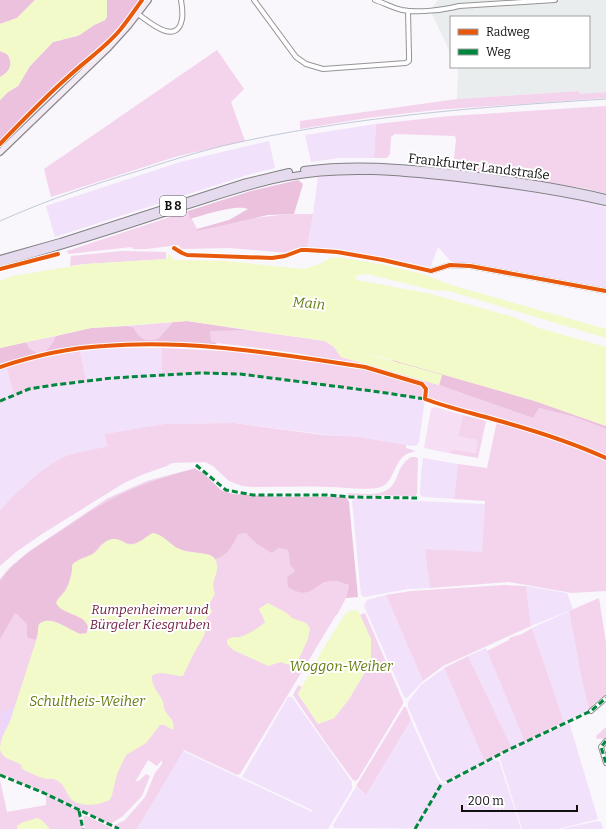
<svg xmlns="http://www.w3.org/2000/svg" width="606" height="829" font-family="Bitter,serif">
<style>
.industrial{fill:#e9edee}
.farmland{fill:#f2e1fa}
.green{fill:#f3d4ec}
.forest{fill:#ebc1de}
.sand{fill:#ecd6fe}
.pitch{fill:#f6def4}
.water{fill:#f2fac9}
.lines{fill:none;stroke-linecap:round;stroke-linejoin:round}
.street-casing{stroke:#959496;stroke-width:6}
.secondary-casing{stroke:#8c8a8d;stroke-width:8}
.primary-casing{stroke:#828184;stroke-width:8}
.street{stroke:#fefeff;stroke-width:4}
.secondary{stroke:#f2ebf6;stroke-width:5.5}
.primary{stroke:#e5daee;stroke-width:6}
.rail{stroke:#c4c9da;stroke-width:1}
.quiet{stroke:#00873e;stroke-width:3;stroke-dasharray:6 3;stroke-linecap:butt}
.cycleway-casing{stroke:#fff;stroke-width:6}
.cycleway{stroke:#e8590c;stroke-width:4}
.labels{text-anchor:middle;stroke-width:4;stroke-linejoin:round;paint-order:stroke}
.shield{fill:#fff;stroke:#585858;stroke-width:1}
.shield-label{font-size:12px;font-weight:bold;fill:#101010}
.street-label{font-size:13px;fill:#101010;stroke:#fff}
.park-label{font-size:13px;font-style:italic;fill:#6e1a3d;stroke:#fff}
.water-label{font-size:14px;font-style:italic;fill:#657e0f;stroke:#fff}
</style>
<rect width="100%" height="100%" fill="#f9f6fc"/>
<path class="industrial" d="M438,0H606V92L579,94L578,91L457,99L458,70L457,67H589V17H451V54L430,10Z"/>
<path class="farmland" d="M376,124L374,158H339L311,162L305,135Z
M269,141L275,168L251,174L55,237L46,206L180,162Z
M361,173L418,177L496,186L583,201L606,207V292L470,268L455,266L438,247L429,271L378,259L307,248L313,214L318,177Z
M115,348H162V375L200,373L240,374L362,390L425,399L419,442L417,445L414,446L234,423L164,424L104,434L109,446L79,453L26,484L0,510V369L6,366L14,395L29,389L54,385L86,381L80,351Z
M423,458L458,464L454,499L424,497L421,496L420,493L421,473Z
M355,498L485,504L482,553L426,549L430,588L408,589L365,597L361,595L352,501Z
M526,586L567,593L573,609L531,626Z
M386,595L423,681L406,699L404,697L364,606L367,600Z
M569,611L581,676L589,710L564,722L532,628Z
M486,648L525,742L512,748L468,656Z
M444,668L485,762L444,782L441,780L437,773L408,707V702L421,685Z
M288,697H292L352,782V789L328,829H137L183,751L312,812V810L242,777Z
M411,720L437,778L441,783L446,784L493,760L499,761L521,829L334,828L333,825L356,787L366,795Z
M569,722L598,819L558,829H522L500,759L502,755Z
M597,821L601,822L603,829H561Z"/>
<path class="green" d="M217,50L244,89L231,102L245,141L178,156L51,197L44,169Z
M579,91V94L606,92V98L435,110L367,118L300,129V121L457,99Z
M606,106V194L584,188L453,169L456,140L455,136L395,134L391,137L390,154L387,158H374L376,124L450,116Z
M188,211L198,231C235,220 274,213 313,214L307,248H298L288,253L230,248L182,249L178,245L147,249H133L132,247L68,254L67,251Z
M122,251L166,252V259L85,264L70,266L71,256Z
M173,322L158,339C143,341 141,340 133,327L127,326Z
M219,329L247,330L325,341L334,347L341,357L439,385L533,418L539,408L575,417L606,429V457C587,450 568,441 549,434C510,421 468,413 429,399L427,396V385L422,384L426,389L425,399L380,392L240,374L200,373L162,375V348L245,352L352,365L420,383L352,362L318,358L302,354L266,349L217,343L211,341L209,331Z
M56,336C51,346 49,352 38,354L29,348L26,342Z
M80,351L86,381C61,384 37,386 14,395L6,366L33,359Z
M463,415L486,421L478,458L448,453L454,449L476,453L458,436Z
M497,421L549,437L606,460V591L572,593L509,582L430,588L425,549L482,552L485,501L454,499L458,464L487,468Z
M234,423L323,435L357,437L406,445V448L416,451C412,452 408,453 405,455C394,463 393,483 381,487C369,491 343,487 329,487C303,486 277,487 252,487L242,486L229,481L213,466L205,462L172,463L167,466L144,474L124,483L42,534L16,552L0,566V510C18,491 37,472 60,459C74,452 93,450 108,446L104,434L164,424Z
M411,457H415L418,458L417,494L415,496L350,495L346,493C366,493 388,500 397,477C400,468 403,462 411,457Z
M195,468L223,493L278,548L288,550L290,565L295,571L288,577L316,587L332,580L349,585L346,598L337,615H336L240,774L237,775L184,750L137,829H121L113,826L125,820L145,797L155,773L162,764V760L157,766L148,760L135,782L140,780L146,774L150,776L142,796L123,816L112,823V825L0,773V579L9,568L28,552L108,498L147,481Z
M504,585L526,586L531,626L443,666L423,681L386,595L411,591Z
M599,598L606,643V694L592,705L593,707L589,710L581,676L569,611Z
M365,613L403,701V704L358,779L356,781L353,780L326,743L293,695L298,685L302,687L298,694L318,724L334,718L349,699L371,662V639L360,615Z
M532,628L564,722L525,742L487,651L509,640V638L522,634Z
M468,656L512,748L485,762L444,668Z
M404,707H406L411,720L366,795L356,786Z
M606,727V738L597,739L596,736Z
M0,780L7,812L46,805V795L79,811L83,829H0Z
M85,816H87L113,829H85L83,817Z"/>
<path class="forest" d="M0,0H35L17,18L0,24Z
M107,0H141L126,19L87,63L40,105L0,148V100L8,92L18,86L30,66L53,42L77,36L94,25L105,20L107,16Z
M0,51L7,54C14,63 10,72 0,77Z
M298,180L303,184L294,214L268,215L197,231V229L229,220L248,209C237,204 203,215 190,219L188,211L251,191Z
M187,321L247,330L210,331L211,341L217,343L215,345L111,344L57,351L0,364V348L26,342L29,348L38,354C49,351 51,346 56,336L91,328L127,326L133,327C141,340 143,341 158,339L173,322Z
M393,360L535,401L606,426V429L575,417L539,408L533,418L439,385L442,375L392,361Z
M195,469L202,472L221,490L233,494L280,497H346L349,502L358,597L346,598L349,585C344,584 336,580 331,581C311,585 311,601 288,587L287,577L295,571L290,565L288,550L278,548L272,553L256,543L246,533L238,534C232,546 229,555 215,559L211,555L182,550L173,546L161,536L150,534C140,544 132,547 120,540L101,544L93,554L80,559L72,565C74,574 67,589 61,595L60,608L84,620L88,627L86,634C70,635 54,612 39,624L36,640L27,637V624L17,614L15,613L0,639V581C16,558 41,544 64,529C77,521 89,511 103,504C132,487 162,477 195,469Z"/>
<path class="sand" d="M13,706L14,707L11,718L0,740L1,712L9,710Z"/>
<path class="pitch" d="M435,407L463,415L458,436L478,440L476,453L454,449L448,453L424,448L431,409Z"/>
<path class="water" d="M35,0H107V16L105,20L94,25L80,35L53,42L30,66L18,86L8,92L0,100V77C10,72 14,63 7,54L0,51V24L17,18Z
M168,254H170L172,258L175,260L226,261L303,269L320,264L330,258L338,257L385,265L430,276V277L451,285L606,329V338L449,291L432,290L367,274L358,275L355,277L357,280L431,294L514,317L539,328L606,347V426L535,401L371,354V355L442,375L439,385L341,357L334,347L325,341L187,321L91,328L0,348V281L13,276L85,264L167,259Z
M153,533C164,534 171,547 182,550C191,554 213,551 216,561C221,574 209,579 215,594L209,604L212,612L207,617L205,622V634L194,653L183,676C173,677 160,669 152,676C151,687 160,693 163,702C165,707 162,703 164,708C167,717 176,719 173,730L164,725H160L146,743L126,755L117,774L112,795L110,800C99,805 81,808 71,799C65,792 66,785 56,780C53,778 51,779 48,779C39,778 29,772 22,769L21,765C14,759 3,761 0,749C0,737 8,728 11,718C18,697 25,675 32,653C34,647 37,639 38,633C38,629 38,627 39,624C51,614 69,630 80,634L87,633L88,626C83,613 62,615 56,603C58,597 63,595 66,590C69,584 73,571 72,565C78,558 87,558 94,553C102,548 103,538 116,539C123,540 126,546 134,544C141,542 146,536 153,533Z
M268,603L287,613L292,618L306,623L310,628L308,639L297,663C292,666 287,665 281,662L268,666L233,650L227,644V640C232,636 233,638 239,637C244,637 262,626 265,622L262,615L259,610L260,608Z
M351,610L358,611L371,639V662L349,699L334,718L318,724L298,694L320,654L345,614Z
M37,818L42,820L50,829H17V826L21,823Z"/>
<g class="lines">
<defs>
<path id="street" d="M254,0L296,57L306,64L323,69L406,63L409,61V55L408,11
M375,0C384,3 393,8 402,10C418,13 444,10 459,6L555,0
M138,14C148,21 177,47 182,19C183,13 182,6 181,0
M431,271L450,265L470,266L606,291
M591,711L606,698
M606,741L601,747L606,763"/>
<path id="secondary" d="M0,152L109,47L128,26L148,0"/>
<path id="primary" d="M304,170C357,163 403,168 456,173C506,179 556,186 606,198
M0,259L60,242L243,183L289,172
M0,263C61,247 120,228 179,208C215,197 250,184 287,177C344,166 401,172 458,178C508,184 557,191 606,202"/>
</defs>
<use href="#street" class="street-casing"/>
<use href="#secondary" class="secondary-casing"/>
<use href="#primary" class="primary-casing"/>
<use href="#street" class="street"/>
<use href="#secondary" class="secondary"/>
<use href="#primary" class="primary"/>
<path class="rail" d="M0,221C45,201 91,185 138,171C166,162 194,153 222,146C348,117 477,107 606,99"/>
<path class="quiet" d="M0,401L29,389L54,385L112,378L200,373L240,374L380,392L425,399L426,398
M196,465L226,490L253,495H326L351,497L417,498
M606,741L601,747L606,763
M0,775L44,793L119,829
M447,782L506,751L591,711L606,698
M79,811L83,829
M415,829L442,783"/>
<defs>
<path id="cycleway" d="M0,144C22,121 44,98 68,77C85,61 105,48 120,30C128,20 135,10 142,0
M174,248L182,253L187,255L272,258L285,256L301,250H307L337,252L383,260L431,271L450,265L470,266L606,291
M0,269L58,254
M0,367C33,356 69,348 104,346C187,339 270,353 352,365L365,367L422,384L426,389L425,399C449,408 472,413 496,420C533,430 571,442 606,458"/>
</defs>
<use href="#cycleway" class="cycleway-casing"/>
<use href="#cycleway" class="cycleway"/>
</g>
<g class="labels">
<rect class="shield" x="160" y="196" width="26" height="20" rx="3"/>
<g class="shield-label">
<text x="173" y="210">B 8</text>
</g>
<g class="street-label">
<text transform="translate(479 166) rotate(7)" y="5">Frankfurter Landstraße</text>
</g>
<g class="park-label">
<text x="150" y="614">Rumpenheimer und<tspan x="150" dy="15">Bürgeler Kiesgruben</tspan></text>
</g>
<g class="water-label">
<text transform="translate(309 303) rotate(5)" y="5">Main</text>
<text x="341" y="671">Woggon-Weiher</text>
<text x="87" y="706">Schultheis-Weiher</text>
</g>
</g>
<rect x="450" y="16" width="140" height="52" fill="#ffffff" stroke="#9f9f9f"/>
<rect x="458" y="29" width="20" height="6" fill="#e8590c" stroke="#9f9f9f"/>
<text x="486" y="36" font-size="12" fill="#101010">Radweg</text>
<rect x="458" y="49" width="20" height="6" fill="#00873e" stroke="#9f9f9f"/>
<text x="486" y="56" font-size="12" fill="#101010">Weg</text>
<path d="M462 805v6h115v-6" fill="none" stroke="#101010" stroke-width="2"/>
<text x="468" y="805" font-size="12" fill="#101010" stroke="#ffffff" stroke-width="3" paint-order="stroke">200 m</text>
</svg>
